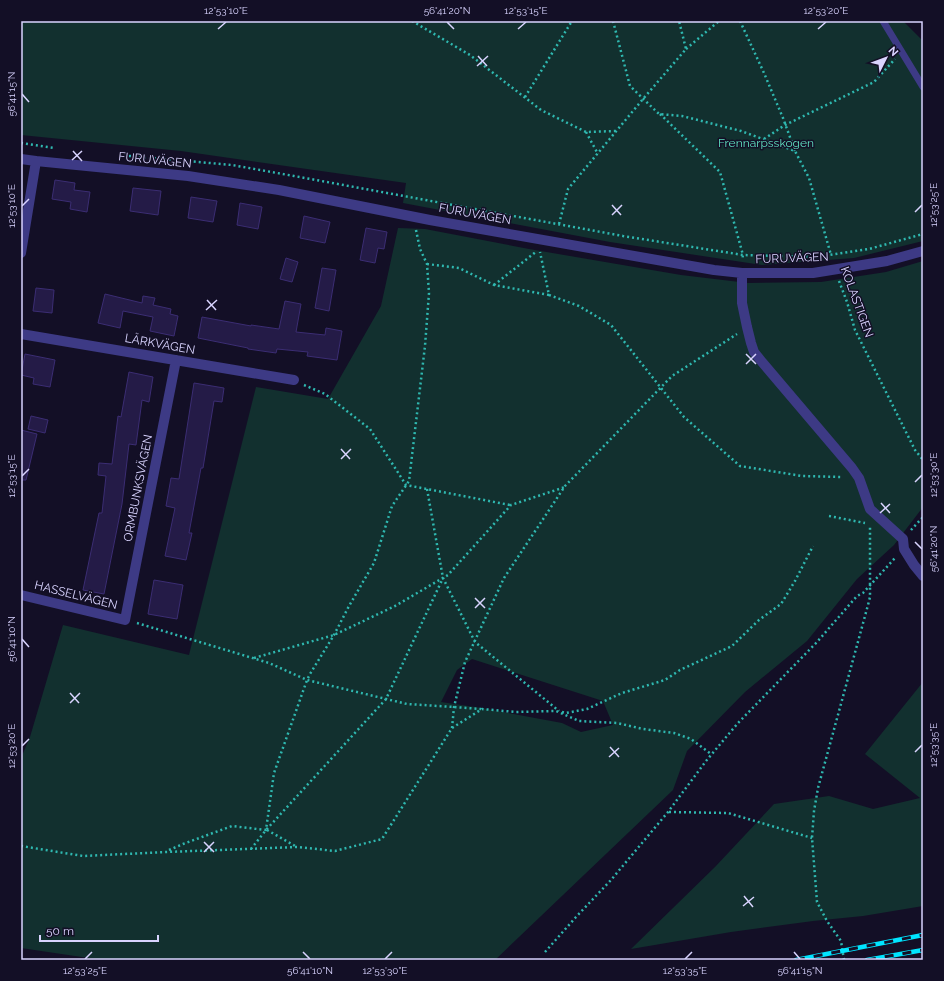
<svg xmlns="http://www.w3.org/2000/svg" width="944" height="981" font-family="Raleway,sans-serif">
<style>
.green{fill:#12302f;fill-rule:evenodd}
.building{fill:#241b47;stroke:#3b2d73}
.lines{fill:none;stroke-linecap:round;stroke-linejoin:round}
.path{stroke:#2fb8b0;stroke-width:2.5;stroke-dasharray:2 3;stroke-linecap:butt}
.lane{stroke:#3d3a85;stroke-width:7}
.street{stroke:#3d3a85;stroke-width:10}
.rail-casing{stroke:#00e5ff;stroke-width:4.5}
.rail{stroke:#130f26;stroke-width:3;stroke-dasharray:9;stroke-linecap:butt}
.ticks{fill:none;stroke:#d9d4ff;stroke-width:1.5}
.labels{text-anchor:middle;stroke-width:3;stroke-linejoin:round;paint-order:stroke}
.park-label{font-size:12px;fill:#5fe0c0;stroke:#130f26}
.street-label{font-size:12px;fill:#d9d4ff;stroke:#130f26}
.neatline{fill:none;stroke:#d9d4ff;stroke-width:1.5}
.ticks-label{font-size:10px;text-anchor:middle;fill:#d9d4ff}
</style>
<rect width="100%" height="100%" fill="#130f26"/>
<path class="green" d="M21,21H903L923,41V241L854,258L762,265L610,242L403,203L406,183L181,151L21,135Z
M398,228L425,229L529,249L681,275L748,283L821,282L886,272L923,261V507L894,545L857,579L807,641L745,692L687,751L673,790L495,960H102L21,948V758L30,737L63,625L189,655L256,387L328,399L381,306ZM472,659L603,701L613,725L581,732L562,723L482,708L441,702L457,670Z
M923,682V906L863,916L813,921L731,932L631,949L715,867L774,804L829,796L873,809L920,798L865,754Z"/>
<path class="building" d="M55,180L75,183L74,190L90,192L87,212L70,209L71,202L52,199Z
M133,188L161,191L158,215L130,211Z
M191,197L217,201L213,222L188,218Z
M240,203L262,207L258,229L237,225Z
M304,216L330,222L325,243L300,238Z
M366,228L387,232L384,249L378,248L375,263L360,260Z
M286,258L298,262L292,282L280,279Z
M322,268L336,270L329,311L315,308Z
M36,288L54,290L52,313L33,311Z
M105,294L142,303L143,296L155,298L153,305L171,309L170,314L178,316L174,336L150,331L153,317L123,311L120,328L98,323Z
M285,301L301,304L296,332L325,335L326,328L342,331L337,360L307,356L308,352L277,349L276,353L248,349V348L198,338L202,317L251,326V325L279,329Z
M25,354L55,360L50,387L33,384L34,378L21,375Z
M129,372L153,377L149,402L142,400L136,445L129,444L122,504L104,594L83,590L99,513H102L106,476L98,475L99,463L112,464L118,416L121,417Z
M194,383L224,388L222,402L214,401L203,468H201L189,533H192L186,560L165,556L175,508L166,506L171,478L179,479Z
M31,416L48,420L45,433L28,429Z
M21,430L37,434L26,480H21Z
M154,580L183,585L177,619L148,614Z"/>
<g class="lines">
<path class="path" d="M412,21L470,55L541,110L586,132L616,131
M613,21L630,86L659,114L682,116L741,131L795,151L809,178L831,255
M740,21L764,73L783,118L795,151
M686,49L719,21
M525,97L572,21
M660,114L720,172L743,255L742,260
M586,132L598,154
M764,139L785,125L874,82L895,59
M21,143L54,148
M119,155L232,165L294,176L623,236L743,255L816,257L869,249L923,234
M559,224L568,189L643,99L686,49L679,21
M427,264L459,268L494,285L549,295L540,252
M839,281L847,302L855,330L915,450L923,460
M494,285L537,251
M549,295L579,306L611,325L684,417L740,466L802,476L842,477
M304,385L325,394L370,429L406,485L510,505
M427,489L443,578L475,642L559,711
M829,516L865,523
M911,530L923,517
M137,623L269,663L307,680L407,704L454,707L481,709
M254,658L334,635L395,606L448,575L511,505L565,487
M562,712L566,713L587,709L622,693L665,680L680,670L732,646L759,620L781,604L795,581L813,546
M452,728L454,707L465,662L504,578L565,486L672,376L737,334
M669,812L728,813L812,838
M267,830L297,847
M21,846L83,856L166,852L298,847L335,851L382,839L452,728L482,709L516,712L556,711L579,721L617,723L643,729L674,733L691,739L711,754
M251,849L266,830L386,699L443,578
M169,850L183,844L232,826L266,830L274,773L307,680L310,674L334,635L349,606L374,563L392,506L409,481L425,346L429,293L427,264L420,249L416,230
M545,952L576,917L611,880L668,812L706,761L738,723L817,642L857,596L863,593L895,558
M844,960L841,941L827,921L817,902L812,838L814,811L818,788L868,605L870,597V525"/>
<path class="lane" d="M883,21L923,87"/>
<path class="street" d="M21,159L36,161L188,176L279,190L430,220L714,270L742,273H813L887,261L923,251
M21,253L36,161
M742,273V303L747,327L751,343L754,352L762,362L852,468L859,478L870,509L903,539L904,549L914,565L923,576
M21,334L294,380
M21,595L125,620L176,360"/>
<defs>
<path id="rail" d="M796,960L923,935
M867,960L923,950"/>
</defs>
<use href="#rail" class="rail-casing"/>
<use href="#rail" class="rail"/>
</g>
<path class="ticks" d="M447,22L454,29M218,29L226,22M518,29L526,22M818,29L826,22M478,56L487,66M477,66L488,56M22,94L29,102M73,151L82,161M72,160L82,151M612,205L621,215M22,206L29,199M915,212L922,205M612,215L622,205M207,300L216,310M206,310L217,300M746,354L756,364M746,364L756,354M341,449L350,459M341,459L351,449M22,476L29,469M915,482L922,475M881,503L890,513M880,513L890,504M915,542L922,549M475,598L485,608M475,608L485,598M22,639L29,647M70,693L79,703M70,703L80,693M22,746L29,739M610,747L619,757M915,752L922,745M609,757L619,748M204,842L214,852M204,852L214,842M744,896L753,907M743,906L754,897M303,952L310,959M794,952L800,959M85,959L92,952M385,959L392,952M685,959L692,952"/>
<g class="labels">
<g class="park-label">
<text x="766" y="147">Frennarpsskogen</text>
</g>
<g class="street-label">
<text transform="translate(155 160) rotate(6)" y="4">FURUVÄGEN</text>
<text transform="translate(475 214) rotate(10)" y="4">FURUVÄGEN</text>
<text transform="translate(792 258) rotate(-2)" y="4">FURUVÄGEN</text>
<text transform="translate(857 302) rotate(70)" y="4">KOLASTIGEN</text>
<text transform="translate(160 344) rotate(10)" y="4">LÄRKVÄGEN</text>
<text transform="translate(138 488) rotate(-79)" y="4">ORMBUNKSVÄGEN</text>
<text transform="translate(76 595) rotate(14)" y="4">HASSELVÄGEN</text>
</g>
</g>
<rect width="944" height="981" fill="none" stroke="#130f26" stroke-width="44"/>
<g transform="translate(886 58) rotate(48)" stroke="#130f26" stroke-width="3" paint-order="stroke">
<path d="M0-3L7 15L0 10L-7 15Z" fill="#d9d4ff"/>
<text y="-6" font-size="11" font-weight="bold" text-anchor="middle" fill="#d9d4ff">N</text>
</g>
<path d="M40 935v6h118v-6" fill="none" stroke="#d9d4ff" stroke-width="2"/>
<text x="46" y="935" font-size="12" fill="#d9d4ff" stroke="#130f26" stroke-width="3" paint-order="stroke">50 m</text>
<rect x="22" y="22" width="900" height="937" class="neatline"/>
<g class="ticks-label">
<text x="226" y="14">12°53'10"E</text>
<text x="447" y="14">56°41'20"N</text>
<text x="526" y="14">12°53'15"E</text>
<text x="826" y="14">12°53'20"E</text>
<text transform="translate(11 94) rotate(-90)" y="4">56°41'15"N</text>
<text transform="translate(933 205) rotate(-90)" y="4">12°53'25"E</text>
<text transform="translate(11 206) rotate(-90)" y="4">12°53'10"E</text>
<text transform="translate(933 475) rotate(-90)" y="4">12°53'30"E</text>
<text transform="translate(11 476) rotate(-90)" y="4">12°53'15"E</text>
<text transform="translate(933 549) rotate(-90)" y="4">56°41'20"N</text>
<text transform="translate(11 639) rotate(-90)" y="4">56°41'10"N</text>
<text transform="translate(933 745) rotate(-90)" y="4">12°53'35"E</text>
<text transform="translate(11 746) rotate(-90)" y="4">12°53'20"E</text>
<text x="85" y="974">12°53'25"E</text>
<text x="310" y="974">56°41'10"N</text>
<text x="385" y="974">12°53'30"E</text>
<text x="685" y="974">12°53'35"E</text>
<text x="800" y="974">56°41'15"N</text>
</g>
</svg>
